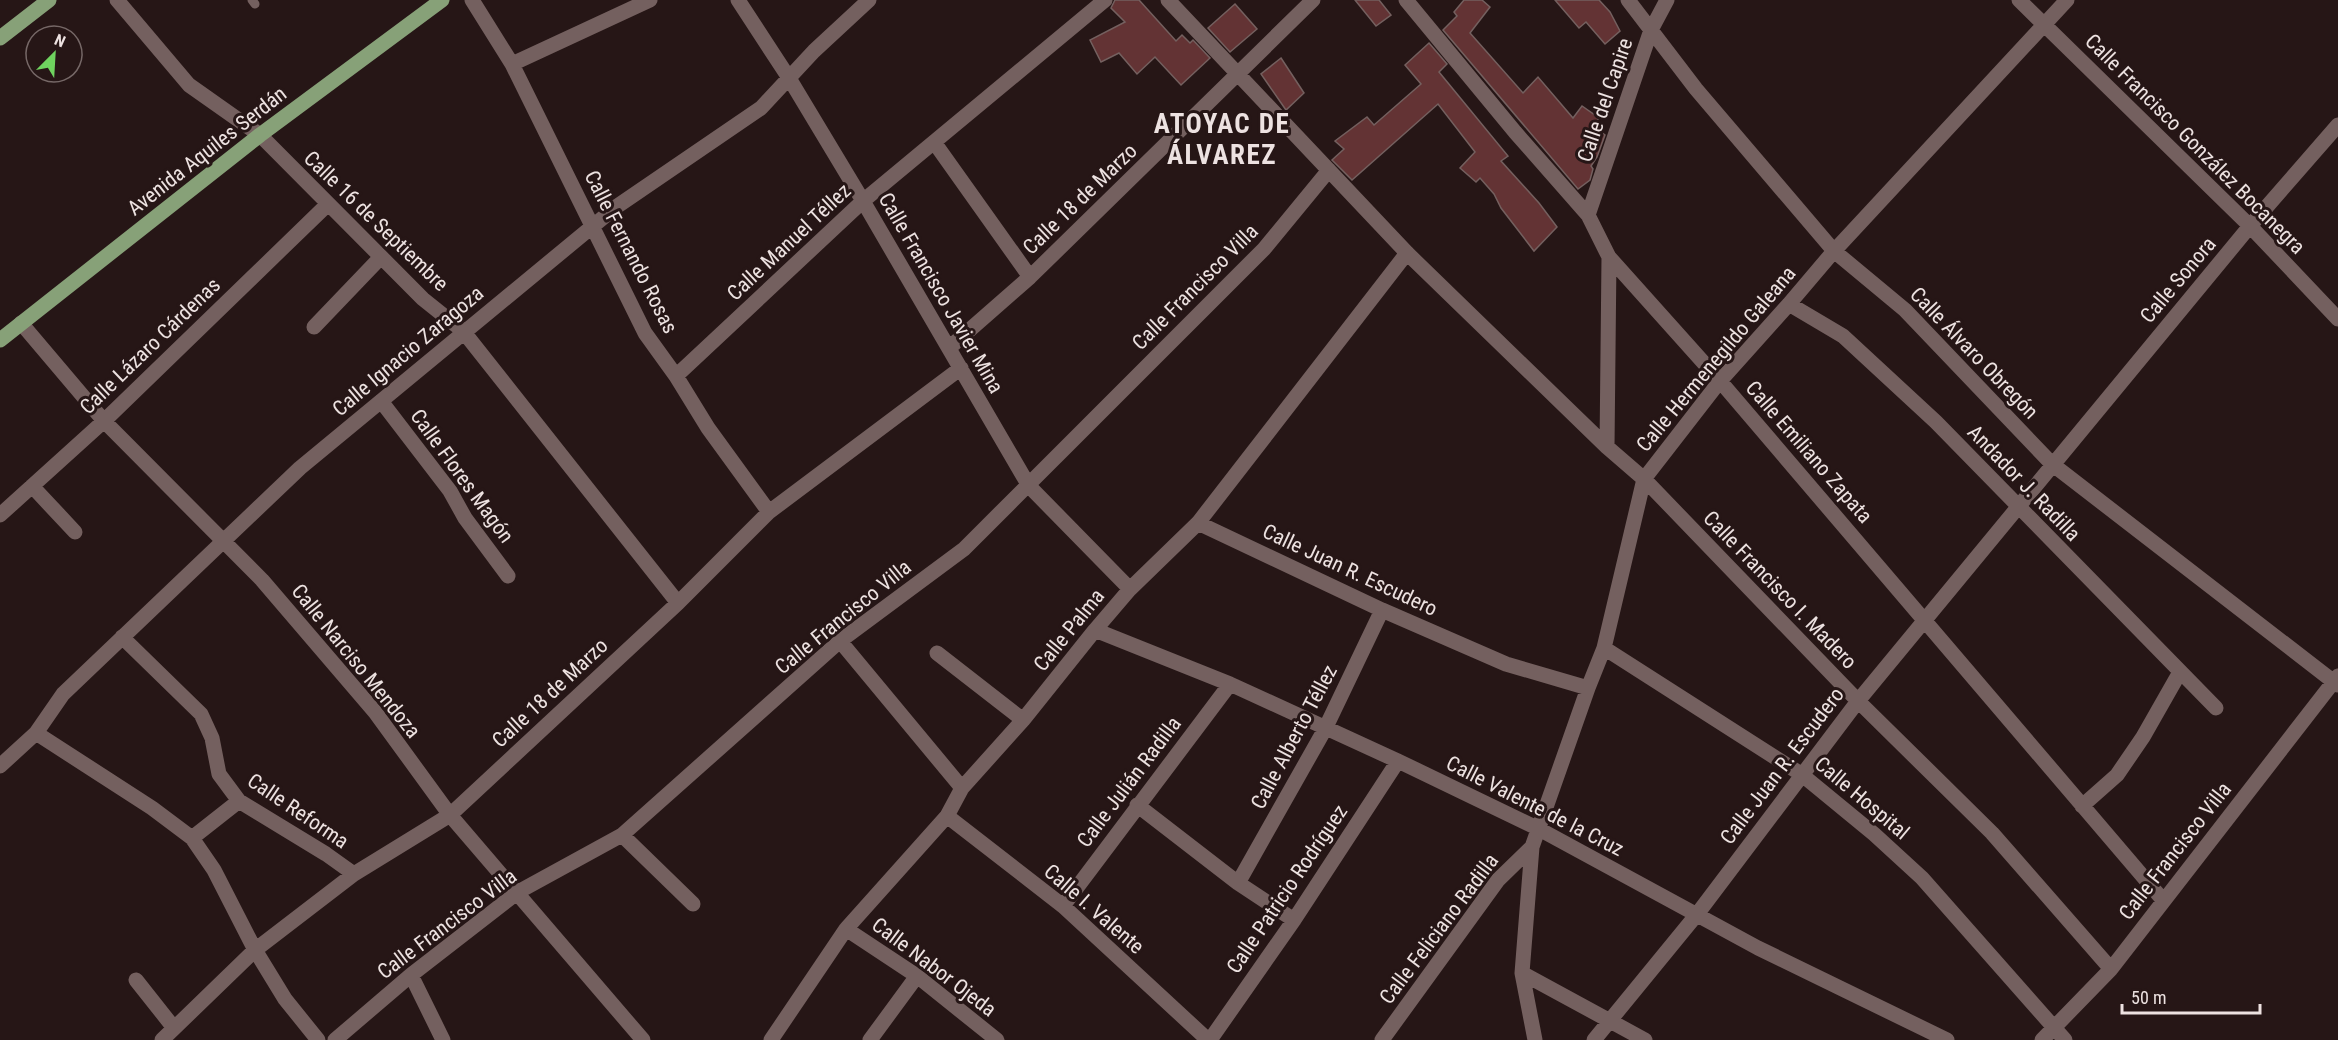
<svg xmlns="http://www.w3.org/2000/svg" width="2338" height="1040" font-family="'Roboto Condensed',sans-serif">
<style>
.building{fill:#633334;stroke:#74605f;stroke-width:1.5}
.lines{fill:none;stroke-linecap:round;stroke-linejoin:round}
.service{stroke:#74605f;stroke-width:9}
.minor{stroke:#74605f;stroke-width:15}
.primary{stroke:#87a178;stroke-width:15}
.labels{text-anchor:middle;stroke-width:6;stroke-linejoin:round;paint-order:stroke}
.street-label{font-size:21px;fill:#ede2e1;stroke:#261616}
.district-label{font-size:27px;font-weight:bold;letter-spacing:1.5px;fill:#ede2e1;stroke:#261616}
</style>
<rect width="100%" height="100%" fill="#261616"/>
<path class="building" d="M1115,0H1139L1176,41L1182,35L1190,43L1193,40L1210,58L1181,85L1155,57L1137,74L1119,53L1101,62L1090,40L1125,22L1111,8Z
M1355,0H1379L1391,15L1376,26Z
M1464,0H1482L1490,7L1470,33L1523,93L1538,77L1573,118L1582,106L1599,118L1593,126L1605,135L1597,157L1591,166L1593,169L1590,180L1578,189L1443,30L1457,16L1454,12Z
M1555,0H1599L1610,12L1620,31L1605,44L1586,22L1579,28Z
M1235,4L1257,29L1230,52L1208,28Z
M1429,43L1447,64L1439,72L1508,156L1501,161L1539,203L1557,227L1534,251L1501,208L1494,194L1480,178L1476,182L1460,168L1475,152L1438,104L1352,180L1332,160L1344,149L1335,141L1367,117L1374,125L1421,84L1405,65Z
M1281,58L1304,93L1286,110L1261,74Z"/>
<g class="lines">
<path class="service" d="M252,0L255,4"/>
<path class="minor" d="M117,0L189,85L260,135L423,299L463,331L678,603
M472,0L512,64L645,333L676,376L708,428L769,512
M738,0L789,78L863,201L1029,486L1130,589
M1168,0L1407,253L1607,447L1644,479L1858,701L1992,833L2111,969
M1406,0L1515,132L1588,215L1609,257L1720,381L2163,900
M1628,0L1696,89L1834,251L1905,310L2052,464L2338,685
M2019,0L2250,226L2338,319
M512,64L650,0
M934,142L1030,277
M1588,215L1651,30L1667,0
M1789,304L1843,336L1936,422L2216,708
M21,323L104,421L262,580L375,712L450,815L643,1040
M314,327L381,257
M949,348L1030,277L1313,0
M676,376L863,201L1105,0
M381,401L450,491L465,518L508,576
M1607,447L1609,257
M32,486L75,532
M0,515L104,421L328,204
M1198,523L1382,610L1506,664L1588,688
M1095,630L1230,684L1398,761L1539,829L1758,948L1947,1040
M122,637L201,714L212,738L219,774L239,801L326,854L354,874
M840,641L962,788
M1604,648L1801,774L1874,834L1922,878L2065,1040
M937,653L1023,720
M36,733L152,808L192,838L214,870L255,950L285,999L318,1040
M0,766L36,733L63,694L300,468L616,207L761,108L814,51L869,0
M1137,805L1238,883L1294,920
M2082,806L2117,775L2143,737L2180,672
M947,816L1063,906L1208,1040
M622,835L693,904
M192,838L239,801
M1238,883L1325,729L1382,610
M1063,906L1230,684
M846,929L917,976L997,1040
M1522,973L1645,1040
M411,975L443,1040
M136,980L174,1028
M162,1040L255,950L354,874L450,815L678,603L769,512L961,368
M335,1040L411,975L518,892L622,835L840,641L964,549L1264,249L1329,170
M771,1040L846,929L947,816L962,788L1023,720L1095,630L1130,589L1198,523L1407,253
M870,1040L917,976
M1210,1040L1294,920L1398,761
M1382,1040L1498,880L1532,847
M1535,1040L1522,973L1532,847L1588,688L1604,648L1644,479L1720,381L1789,304L1834,251L2067,0
M1594,1040L1698,913L1858,701L2250,226L2338,125
M2042,1040L2111,969L2338,676"/>
<path class="primary" d="M0,38L49,0
M0,340L260,135L442,0"/>
</g>
<g class="labels">
<g class="street-label">
<text transform="translate(1605 100) rotate(-71)" y="7">Calle del Capire</text>
<text transform="translate(2195 144) rotate(45)" y="7">Calle Francisco González Bocanegra</text>
<text transform="translate(207 151) rotate(-38)" y="7">Avenida Aquiles Serdán</text>
<text transform="translate(1080 199) rotate(-44)" y="7">Calle 18 de Marzo</text>
<text transform="translate(376 221) rotate(44)" y="7">Calle 16 de Septiembre</text>
<text transform="translate(789 242) rotate(-43)" y="7">Calle Manuel Téllez</text>
<text transform="translate(631 252) rotate(63)" y="7">Calle Fernando Rosas</text>
<text transform="translate(2178 280) rotate(-50)" y="7">Calle Sonora</text>
<text transform="translate(1195 287) rotate(-45)" y="7">Calle Francisco Villa</text>
<text transform="translate(941 293) rotate(60)" y="7">Calle Francisco Javier Mina</text>
<text transform="translate(150 346) rotate(-44)" y="7">Calle Lázaro Cárdenas</text>
<text transform="translate(408 351) rotate(-40)" y="7">Calle Ignacio Zaragoza</text>
<text transform="translate(1974 353) rotate(46)" y="7">Calle Álvaro Obregón</text>
<text transform="translate(1716 359) rotate(-50)" y="7">Calle Hermenegildo Galeana</text>
<text transform="translate(1809 452) rotate(49)" y="7">Calle Emiliano Zapata</text>
<text transform="translate(462 476) rotate(54)" y="7">Calle Flores Magón</text>
<text transform="translate(2024 483) rotate(46)" y="7">Andador J. Radilla</text>
<text transform="translate(1350 570) rotate(25)" y="7">Calle Juan R. Escudero</text>
<text transform="translate(1780 590) rotate(46)" y="7">Calle Francisco I. Madero</text>
<text transform="translate(843 617) rotate(-39)" y="7">Calle Francisco Villa</text>
<text transform="translate(1069 630) rotate(-51)" y="7">Calle Palma</text>
<text transform="translate(356 661) rotate(51)" y="7">Calle Narciso Mendoza</text>
<text transform="translate(550 693) rotate(-43)" y="7">Calle 18 de Marzo</text>
<text transform="translate(1294 737) rotate(-62)" y="7">Calle Alberto Téllez</text>
<text transform="translate(1782 766) rotate(-53)" y="7">Calle Juan R. Escudero</text>
<text transform="translate(1129 782) rotate(-53)" y="7">Calle Julián Radilla</text>
<text transform="translate(1862 798) rotate(40)" y="7">Calle Hospital</text>
<text transform="translate(1535 806) rotate(27)" y="7">Calle Valente de la Cruz</text>
<text transform="translate(298 811) rotate(34)" y="7">Calle Reforma</text>
<text transform="translate(2175 851) rotate(-52)" y="7">Calle Francisco Villa</text>
<text transform="translate(1287 889) rotate(-56)" y="7">Calle Patricio Rodríguez</text>
<text transform="translate(1094 909) rotate(41)" y="7">Calle I. Valente</text>
<text transform="translate(447 924) rotate(-37)" y="7">Calle Francisco Villa</text>
<text transform="translate(1439 929) rotate(-53)" y="7">Calle Feliciano Radilla</text>
<text transform="translate(934 967) rotate(37)" y="7">Calle Nabor Ojeda</text>
</g>
<g class="district-label">
<text x="1222" y="133">ATOYAC DE<tspan x="1222" dy="31">ÁLVAREZ</tspan></text>
</g>
</g>
<g transform="translate(54 54) rotate(24)"><circle r="28" fill="#261616" stroke="#766867" stroke-width="1.5"/>
<path d="M0-4.5L10 22L0 15L-10 22Z" fill="#6fd35f"/>
<text y="-9" font-size="16" font-weight="bold" text-anchor="middle" fill="#ede2e1">N</text>
</g>
<path d="M2122 1004v9h138v-9" fill="none" stroke="#ede2e1" stroke-width="3"/>
<text x="2131" y="1004" font-size="18" fill="#ede2e1" stroke="#261616" stroke-width="4.5" paint-order="stroke">50 m</text>
</svg>
